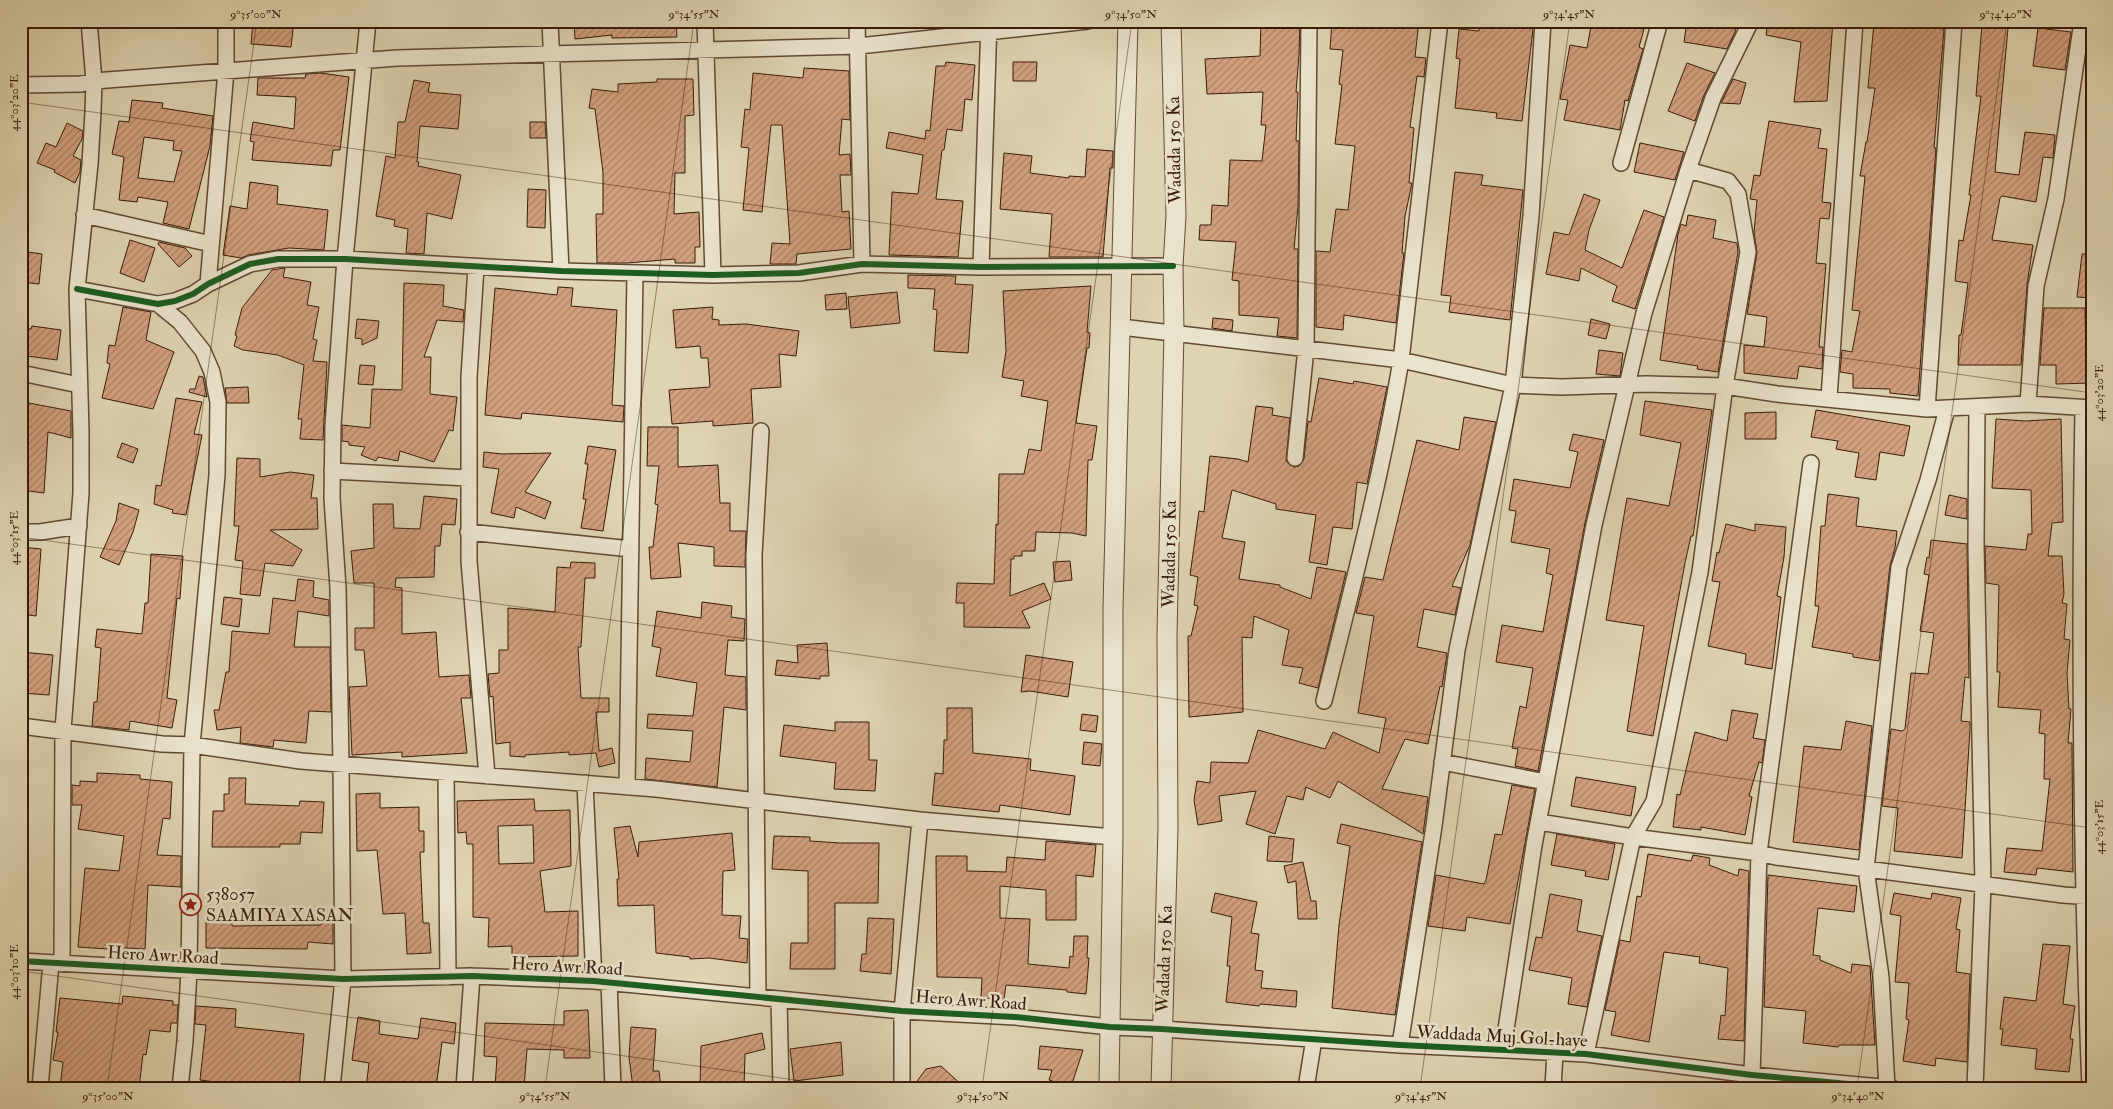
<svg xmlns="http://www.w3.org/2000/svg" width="2113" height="1109" font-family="'IM FELL Double Pica',serif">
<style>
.building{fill:url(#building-hatch);stroke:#381b07;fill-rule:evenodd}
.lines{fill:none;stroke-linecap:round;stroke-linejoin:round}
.minor-casing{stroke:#624932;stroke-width:18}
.tertiary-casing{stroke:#624932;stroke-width:21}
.minor{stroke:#eae3cc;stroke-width:15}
.tertiary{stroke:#eae3cc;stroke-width:19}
.cycleway-casing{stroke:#eae3cc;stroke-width:9}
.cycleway{stroke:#1b5e20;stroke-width:6}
.ticks{fill:none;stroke:#381b07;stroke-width:1;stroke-opacity:0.45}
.labels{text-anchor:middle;stroke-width:5;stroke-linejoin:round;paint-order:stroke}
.street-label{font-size:18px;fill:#381b07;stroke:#eae3cc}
.poi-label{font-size:18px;fill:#381b07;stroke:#eae3cc;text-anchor:start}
.neatline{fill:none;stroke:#381b07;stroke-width:2}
.ticks-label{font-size:12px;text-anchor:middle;fill:#381b07}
</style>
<defs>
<pattern id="building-hatch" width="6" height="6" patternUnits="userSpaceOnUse" patternTransform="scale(1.25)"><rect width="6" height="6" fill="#d3a07f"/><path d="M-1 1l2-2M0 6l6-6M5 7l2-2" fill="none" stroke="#ac8266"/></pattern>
</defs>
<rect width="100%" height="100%" fill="#dfd4b1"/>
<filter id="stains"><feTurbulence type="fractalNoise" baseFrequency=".004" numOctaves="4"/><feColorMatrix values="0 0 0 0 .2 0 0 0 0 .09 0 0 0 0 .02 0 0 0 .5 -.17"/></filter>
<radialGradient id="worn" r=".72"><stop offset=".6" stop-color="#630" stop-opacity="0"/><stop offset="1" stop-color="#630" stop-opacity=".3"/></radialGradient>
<path class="building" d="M253,21H294L291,47L251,44Z
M574,21H676L677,37L612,38V35L575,39Z
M1261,21H1300L1299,55L1296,92H1298L1296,141H1299L1298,206L1294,249H1298L1297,338L1277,336L1279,318L1239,315V281L1232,280L1236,242L1199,240L1200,225H1211L1212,205L1228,206L1230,160L1262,161L1266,125H1261L1263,92L1207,94L1205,59L1260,56Z
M1332,21H1419L1415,57L1426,58L1424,77L1417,76L1410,127L1414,128L1409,183H1412L1405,216L1402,253H1404L1396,323L1344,315L1343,330L1316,327V251L1330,252L1336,209L1348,210L1355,146L1335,144L1342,85L1339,84L1343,50L1330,49Z
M1479,21H1534L1522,121L1496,118L1497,113L1455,108L1460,59L1456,58L1459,29L1479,31Z
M1592,21L1644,29L1639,47L1643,49L1628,101L1625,100L1620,130L1564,120L1568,100L1560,99L1570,45L1587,48Z
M1687,21H1737L1735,32L1727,49L1684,42Z
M1768,21L1798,24V21H1833L1827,101L1794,102L1801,42L1766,35Z
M1874,23L1944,29L1934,148H1936L1918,396L1890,393V389L1853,388V374L1840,372L1842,350L1852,352L1860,311L1852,310L1865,176H1860L1866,142H1867L1875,88H1868Z
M1982,25L2008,28L1995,172L2019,175L2025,132L2055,135L2053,158L2043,157L2036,202L2002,196L2000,198L1992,240L2033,245L2027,285L2021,365H1958L1959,335H1961L1968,283L1955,281L1959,240L1963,241L1971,195H1969L1981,96H1976Z
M2038,28L2071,32L2065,70L2033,66Z
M946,62L975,65L972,100L965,99L962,131L947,129L944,150H942L936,199L963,201L958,257L889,255L892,192L918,194L923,155L886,148L889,132L925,139L926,130L930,131L936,66H945Z
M1013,62H1037L1036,81H1013Z
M1687,63L1715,73L1704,95L1695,121L1668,111Z
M804,68L849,71L850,120L842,119L839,155L850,154L851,175H840L842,212L849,211L851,249L797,254L796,264H770L772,243L790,244L782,125H771L762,212L743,210L749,148L741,147L745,109L750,110L753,73L803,78Z
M320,73L349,77L340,150H333L331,166L252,160L254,142L250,141L253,122L294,129L296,97L257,95L258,78H305L306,74Z
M657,79H693L694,115L685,116V173H675L674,214L699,212L700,247H695V263H675V259L627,263H597L596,214H603V172L595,109L589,108L592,89L618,92V84L657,82Z
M1733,79L1746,83L1740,104L1721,103Z
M414,80L430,83L428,92L461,95L458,129L420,126L417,162H419L418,166L461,175L452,219L427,213L424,254L406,253L408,229L394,226L395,220L376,216L386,156L395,158L398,122H405Z
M132,100L163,103L162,108L213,116L210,146L189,229L163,223L168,202L138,197L137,202L119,200L124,157L112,154L119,121L129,122ZM144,137L174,141L173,150L182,151L174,182L138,178Z
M1769,121L1821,129L1818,148L1827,149L1822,202L1831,203L1829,219L1820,218L1816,263L1826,264L1819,347H1823L1822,369L1799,366L1797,379L1744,373V345L1764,347L1767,317L1747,314L1757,253L1754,232L1757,200L1750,199L1754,175L1760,176Z
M530,122H545L546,138H530Z
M67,123L83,131L82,139L73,156L81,160L80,172L75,183L54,172L55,170L37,163L46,143L56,147Z
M1640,143L1684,152L1675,180L1634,172Z
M1087,149L1113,151V168H1110L1103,257H1049L1052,214L1000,209L1004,153L1032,156L1030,173L1069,178V176L1085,177Z
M1455,172L1483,175L1481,185L1523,190L1510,320L1449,312L1451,296L1441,295Z
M250,182L278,186L277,204L328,210L324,250L289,248L248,255L241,258L223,255L230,206L247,209Z
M528,189L546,190L545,228L527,227Z
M1584,194L1600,200L1589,230L1585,250L1622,268L1644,210L1664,217L1635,309L1612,301L1617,286L1581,268L1579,281L1546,274L1554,232L1569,235Z
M1688,215L1716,220L1713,238L1737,243L1738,252L1718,372L1697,369L1698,366L1660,360L1678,234L1681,224L1686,226Z
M130,240L155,248L144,282L120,273Z
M159,242L185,248L192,256L179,267L158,244Z
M21,251L42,254L39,284L21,282Z
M2082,254H2092V298L2077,297Z
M285,268L283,277L311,282L307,305L319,307L313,339L317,340L313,361L327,362L323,440L300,439L302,419H298L304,365L278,355L243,350L234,346L237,336L235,335L242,308L272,270Z
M908,275L956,276L955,284L973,285L968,353L934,351L937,310L933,309L935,289L908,288Z
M404,283L444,285L443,306L464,310L463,322L437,320L424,357H431L430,394L457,397L453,431L449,430L434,462L400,451L398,461L378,457L376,461L361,455L365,447L349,445V442L342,441V425L370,428L372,389L402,390Z
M1091,286L1087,332L1090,333L1089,348H1087L1076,423L1097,426L1092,460H1088L1086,536L1072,533L1036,532L1035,551H1022V556H1014V559H1011L1010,596L1044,583L1051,599L1022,611L1030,628L964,627V603H956L957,583L994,584L996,524L998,525L999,474H1024L1029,449L1041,451L1048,401L1021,396L1024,381L1002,377L1006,351L1003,291Z
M558,287L573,288L571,306L617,310L612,405L624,406L623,422L522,413L521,419L485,415L495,288L557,295Z
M897,292L900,323L851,328L848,297Z
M846,293L847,309L826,310L825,295Z
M123,307L151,312L146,340L174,352L153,409L102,398L110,364L107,363L109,345L115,346Z
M713,307L712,319L719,320V325L746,324L799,331L796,356L779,354L781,387L751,389L753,423L713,426V421L672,424L669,390L710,387L708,358H701L700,346L676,348L673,310Z
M2044,308H2085L2086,362H2092V383L2056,384V365H2040Z
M1213,318L1233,320L1232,331L1212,328Z
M357,319L379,321L377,338L362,345V339L355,338Z
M1591,319L1610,324L1606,339L1588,335Z
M32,326L61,330L57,360L27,356L28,352L21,351V328L31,329Z
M1599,350L1623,353L1620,376L1596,374Z
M360,365L375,366L373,385L358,384Z
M199,376L203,377L207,397L189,392L190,389H195Z
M1319,378L1353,384L1354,381L1387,387L1367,484L1357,482L1352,529L1333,527L1327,565L1309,562L1316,515L1276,509V504L1232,490L1222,538L1245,542L1239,579L1280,585V587L1311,599L1317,567L1346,572L1318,688L1299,683L1303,668L1282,665L1289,630L1254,616L1252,638L1242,637L1243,712L1189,717L1188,636H1191L1198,606L1194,605L1198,577L1190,575L1199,511L1204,512L1210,456L1238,459L1248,462L1256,406L1273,408L1272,415L1290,418L1286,461L1294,467L1299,466L1304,459L1308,421L1311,422Z
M248,387L249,403H227L225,388Z
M176,398L202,402L194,434L202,435L186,515L172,513L173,510L154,504L156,485L161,486Z
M1645,401L1712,410L1693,536H1691L1685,563L1653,736L1627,731L1644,626L1606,620L1627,498L1669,506L1681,443L1640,435Z
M29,403L71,411V438L48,432L44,493L21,490L23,430Z
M1816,410L1910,426L1904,456L1880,452L1876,480L1855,477L1859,453L1836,449L1838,441L1811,437Z
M1776,412V439H1745V413Z
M1464,417L1496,422L1470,545L1452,586L1461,588L1455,615L1424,609L1417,647L1447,653L1442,687L1440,686L1428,744L1405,739L1382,789L1428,797L1423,834L1338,781L1330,798L1306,787L1303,800L1287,796L1275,834L1246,824L1256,791L1219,796L1222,821L1198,825L1194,800L1197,781L1210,783L1211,762L1248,763L1258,730L1325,749L1333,732L1379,753L1386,718L1358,713L1374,616L1356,613L1365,577L1383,580L1417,440L1459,450Z
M1996,419L2025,421L2061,419L2063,522L2052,523L2048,556H2062L2064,594L2062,603L2067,604L2064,639L2070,640L2067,673L2069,709H2071L2068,743H2072L2073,872L2037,868L2036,875L2004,872L2007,848L2042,851L2050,779H2044L2045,734L2039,733L2041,710L1998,707L2000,672H1997L1999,585L1986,583L1985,546L2026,550L2028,534H2032L2031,490L1992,488Z
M648,427H678V467L718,465L720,503H730V531H746L745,567L714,566V547L678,543L681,577L651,579L649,547H653L658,505L655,504L659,466H647Z
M1573,434L1604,440L1585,523L1538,771L1515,766L1518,749L1512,748L1520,706L1526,708L1533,668L1496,662L1502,625L1543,632L1553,575L1546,573L1550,549L1511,542L1516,511L1509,510L1514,479L1570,488L1578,452L1569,450Z
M122,443L138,449L133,463L117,457Z
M588,446L616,450L603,531L581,528L586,499H583L588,464H585Z
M484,452L502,454L551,453L525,492L551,502L545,519L516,507L514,518L491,513L499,469L483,467Z
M237,458L260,459V477L290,472L314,475L311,498H317L318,529L270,530L302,550L293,566L265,563L260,596L240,594L243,561L235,560L239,526H234Z
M1828,494L1859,498L1856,526L1897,531L1895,548L1890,566L1879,661L1853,657V654L1812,647L1819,606H1815L1821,526H1825Z
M1949,495L1967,499V519L1945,515Z
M424,496L457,499L455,525L442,524L440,546H435L434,577L396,578L395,587L402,588V634L436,632L439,677L469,675L471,698H461L467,753L402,757V752L352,755L349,687L367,686L364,650H355V628H374V583H354L351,551L374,548L373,504H393L394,528L420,529Z
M119,503L139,510L133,532L119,565L100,557L116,521Z
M1726,524L1755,531V524L1786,527L1784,557L1777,596L1781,597L1772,669L1745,664L1746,654L1708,646L1720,582L1712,581L1717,552L1719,553Z
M1931,540L1967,544L1969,676V678L1965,677L1961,721L1970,722V729L1962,858L1894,851L1898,808L1882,806L1891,729L1902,731L1905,729L1911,673L1928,674L1934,633L1920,631L1929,575L1924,574L1927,557L1929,558Z
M21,547L41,549L36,616L21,614Z
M151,554L183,556L180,599L177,598L167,698L177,700L172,728L130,721L129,730L92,726L94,702H97L101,648L95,647L97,629L142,634L145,603H148Z
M1070,561L1072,580L1055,582L1053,562Z
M571,562L595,563V578H585L581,647H578L581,698H609V712H596L599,751L612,748L615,763L599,767L596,753L569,755V752L525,755V757L510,756V742L496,744L493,696L490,697L488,674L499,673V650H508V608L555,612L557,567L570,568Z
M298,579L314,581L313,597L329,600V616L298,611L294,647H330L331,712L309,711L306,743L274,740L273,747L240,743L241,727L217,730L214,710H219L226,672H229L232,631L269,634L273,598L295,601Z
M224,597L242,599L239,627L221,624Z
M702,602L732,606L731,617L745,619L744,641L728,640L725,675L746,677V710L724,707L717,787L645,779L646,758L690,762L693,731L647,728L648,714L693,716L697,683L656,676L661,648L652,646L657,611L701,618Z
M827,643L829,676H820V679L775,675L777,660L798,663L797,645Z
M21,652L53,655L49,695L21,693Z
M1026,655L1073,662L1068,697L1030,691L1021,692Z
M947,708H972L973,753L1031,759L1030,770L1075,776L1070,815L1000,805L999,812L932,805L935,773L943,774L944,740H947Z
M1732,710L1758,714L1753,738L1765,740L1762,763L1759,762L1749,796L1752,797L1745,835L1701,827V830L1673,827L1677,794L1680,795L1695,732L1727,741Z
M1082,714L1098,716L1096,732L1080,730Z
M1846,721L1872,726L1859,850L1793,842L1804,746L1841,750Z
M835,722H869V760H877L875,791L834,789L836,763L780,756L784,725L835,731Z
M1084,742L1102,744L1100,766L1082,764Z
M97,773L140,775V779L172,782L170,819L163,818L157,855L181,856V887L148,885L145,949L108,947V949L78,947L85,868L119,871L124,836L78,829L82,805H72V785L80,786V781L97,782Z
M1576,777L1636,787L1631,816L1571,806Z
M229,778H246L245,804L299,806L300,801L324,802L322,833L301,832L300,844H280V847H212L213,811H224V794H229Z
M1512,785L1535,789L1510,924L1467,917L1465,931L1428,926L1436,875L1484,884L1486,880L1495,834L1502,835Z
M380,793V808L419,807V831H424V852H420L423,923H429L431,953L407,954L405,913L383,914L377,850L357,851L356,794Z
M534,799L535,811L570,810L571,866L540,871L545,912L578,911V956L512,957V946L488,947L489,918L473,917V844H467L466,832L458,833L457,801ZM533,825L534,863L499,864L498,826Z
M1341,824L1422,842L1395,1015L1332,1008L1339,925L1350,846L1337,843Z
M630,826L638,857L639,842L732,833L735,870L723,871L722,915L741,916L739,938L748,939L747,963L709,958L690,959V957L656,953L654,905L618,906L617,879H619L614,828Z
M1557,834L1615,844L1608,880L1585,876L1586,871L1551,865Z
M774,836L810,837V841L840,843H879L878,903H835V969H790L791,943H808V871L772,869Z
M1269,836L1294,839L1292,862L1267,861Z
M1046,841L1096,845L1093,877L1076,875V920H1046V890L1000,886V918L1030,919L1028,964L1069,968L1070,956L1073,957L1074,936H1088L1087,958H1089L1086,994L1067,992V990L1006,985L1004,999L981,998L982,978L937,977L936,856H967V871L1006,872L1007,857L1045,860Z
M1648,854L1691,861L1693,855L1710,858L1709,865L1738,876L1739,869L1749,871L1744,1041L1718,1039L1721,1015L1725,1016L1728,968L1699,963L1700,957L1664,952L1649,1042L1611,1035L1616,1012L1605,1010L1620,940L1630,942L1637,896L1641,897Z
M1303,862L1311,901H1316L1317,919H1298L1296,881L1288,883L1284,866Z
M1768,875L1857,886L1854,912L1818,908L1813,955L1820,956V960L1851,973L1852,964L1870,966L1875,1045H1839L1838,1047L1803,1043L1806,1011L1764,1007Z
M1215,893L1257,902L1251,933L1259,934L1255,970L1263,971L1261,988L1297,991L1296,1007L1260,1004L1259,1006L1226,1002L1230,966H1227L1232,917L1211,912Z
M1894,893L1931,899L1932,893L1961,898L1956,929L1960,930L1956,972L1970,974L1967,1062L1936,1058L1935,1066L1903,1061L1909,1020L1906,1019L1909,983L1895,982L1901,916L1890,914Z
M1550,894L1582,900L1577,931L1602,936L1587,1007L1568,1004L1572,978L1529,970L1536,937L1542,938Z
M868,918L894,919L891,974L860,971L862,954H866Z
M322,921L333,922V944L308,942L307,949L206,948V922H232V926L321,925Z
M2043,944L2070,946L2063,1004L2075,1006L2070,1039H2073L2069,1072L2035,1069L2037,1049L2001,1045L2003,1029H2000L2004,997L2036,1001Z
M123,996L173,1001V1005H178L177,1023H171L170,1032L150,1030L146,1055L143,1054L139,1088H60L63,1062L53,1060L58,1032H56L60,998L122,1004Z
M196,1006L236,1009L235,1027L304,1034L299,1088H261L200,1080L206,1025L195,1024Z
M588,1010L590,1058H564V1050L527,1049L524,1088L495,1087L497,1057L484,1056L485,1023L564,1025V1011Z
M358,1017L380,1021L379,1034L418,1039L421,1018L456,1023L454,1044L442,1042L436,1088H366L369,1063L352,1060Z
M631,1027L656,1029L653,1071H659L661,1088H633L629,1057Z
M762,1033L765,1049L745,1054L744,1088H700L701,1046Z
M841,1042L843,1075L794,1081L790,1049Z
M1040,1046L1083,1050L1071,1087L1049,1080L1052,1070L1038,1069Z
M941,1066L965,1088H912L926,1069Z"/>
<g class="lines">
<defs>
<path id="minor" d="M550,21L561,271
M705,21L713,275
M857,21L862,264
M21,85L81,84L94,81L397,58L859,46L1088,21
M1621,163L1660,21
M84,215L211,244
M476,267L469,377V561L487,776
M981,267L989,21
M208,284L226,70V21
M77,289L158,304L175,301L193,294L208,284L250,264L278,259H345L561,271L713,275L799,273L862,264L981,267L1173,266
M158,304L180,322L203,351L212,372L218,402L217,475L192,745L189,971L185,1041L180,1088
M1121,327L1401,360L1513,385L1562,387L1646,384L1725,386L1777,394L1927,409L2028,404L2092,408
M21,373L79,385
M1829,398L1855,21
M2028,404L2036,286L2056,199L2082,21
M1927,409L1954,21
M2083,409C2079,635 2081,861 2090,1088
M1295,458L1306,348L1309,21
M332,471L468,478
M21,532H40L79,526
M468,532L631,549
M1324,701C1352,588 1382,475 1401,360L1440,21
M21,726L162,744L192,745L301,761L656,789L920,820L1113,837
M1442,762L1546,782
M446,773L448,977
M585,783L594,981
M627,787L635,274
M1539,822L1633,837L1759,853L1776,857L2063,895L2092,897
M21,961L343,979L472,976L594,981L902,1011L1015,1017L1110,1027L1162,1029L1400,1045L1586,1054L1752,1075L1892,1088
M62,964L63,730L81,493V432L77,289L90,164L93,112L94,81L89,21
M609,982L613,1088
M758,996L754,555L761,431
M779,999L781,1088
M1400,1045L1434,826L1457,650L1513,385L1531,216L1543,21
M1503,1049L1534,845L1594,525L1644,313L1688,170L1713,98L1751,21
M1586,1054L1633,837L1654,801L1700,572L1725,386L1748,252L1738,194L1728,181L1688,170
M1752,1075L1759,853L1811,463
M40,1088L51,963
M332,1088L343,979L341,765L338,588L332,498L333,425L345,259L368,21
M464,1088L472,976
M902,1088V1011L920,820
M1306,1088L1314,1039
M1553,1088L1555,1052
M1887,1088L1881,977L1866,869L1899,567L1928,480L1947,409
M1975,1088L1983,885L1976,545L1977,407"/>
<path id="tertiary" d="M1109,1088L1113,837V608L1128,21
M1161,1088L1168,828L1167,635L1174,332L1173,266L1176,216L1171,21"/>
</defs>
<use href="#minor" class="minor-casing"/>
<use href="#tertiary" class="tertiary-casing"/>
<use href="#minor" class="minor"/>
<use href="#tertiary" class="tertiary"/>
<defs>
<path id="cycleway" d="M77,289L158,304L175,301L193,294L208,284L250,264L278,259H345L561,271L713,275L799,273L862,264L981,267L1173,266
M21,961L343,979L472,976L594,981L902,1011L1015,1017L1110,1027L1162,1029L1400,1045L1586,1054L1752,1075L1892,1088"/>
</defs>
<use href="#cycleway" class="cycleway-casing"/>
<use href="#cycleway" class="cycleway"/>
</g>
<path class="ticks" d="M21,102L2092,393M21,537L2092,828M21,971L852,1088M107,1088L257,21M545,1088L694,21M982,1088L1132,21M1420,1088L1570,21M1857,1088L2007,21"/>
<defs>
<symbol id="sight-ring" viewBox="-11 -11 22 22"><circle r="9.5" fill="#eae3cc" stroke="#8f2418" stroke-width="1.5"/><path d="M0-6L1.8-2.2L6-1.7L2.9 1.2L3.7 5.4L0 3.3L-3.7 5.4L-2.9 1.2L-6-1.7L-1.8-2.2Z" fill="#8f2418"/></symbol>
</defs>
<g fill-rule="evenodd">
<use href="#sight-ring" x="178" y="892" width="25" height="25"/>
</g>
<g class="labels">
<g class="street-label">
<text transform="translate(1174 150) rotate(-91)" y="6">Wadada 150 Ka</text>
<text transform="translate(1169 554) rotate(-89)" y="6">Wadada 150 Ka</text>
<text transform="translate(163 955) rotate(3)" y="6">Hero Awr Road</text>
<text transform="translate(1164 959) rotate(-88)" y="6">Wadada 150 Ka</text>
<text transform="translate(567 966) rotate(3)" y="6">Hero Awr Road</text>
<text transform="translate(971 1000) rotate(4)" y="6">Hero Awr Road</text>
<text transform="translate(1502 1036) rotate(3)" y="6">Waddada Muj Gol-haye</text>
</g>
<g class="poi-label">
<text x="206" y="900">538057<tspan x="206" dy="21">SAAMIYA XASAN</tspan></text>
</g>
</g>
<rect width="2113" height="1109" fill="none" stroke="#dfd4b1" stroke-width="55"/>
<rect x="28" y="28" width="2058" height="1054" class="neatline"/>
<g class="ticks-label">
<text x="256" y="18">9°35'00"N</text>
<text x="694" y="18">9°34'55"N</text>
<text x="1131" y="18">9°34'50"N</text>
<text x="1569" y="18">9°34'45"N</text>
<text x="2006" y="18">9°34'40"N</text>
<text transform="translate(14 103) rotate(-90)" y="4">44°03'20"E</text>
<text transform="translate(2099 393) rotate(-90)" y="4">44°03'20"E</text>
<text transform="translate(14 538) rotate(-90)" y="4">44°03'15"E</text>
<text transform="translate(2099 827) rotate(-90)" y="4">44°03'15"E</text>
<text transform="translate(14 972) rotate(-90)" y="4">44°03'10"E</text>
<text x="108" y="1100">9°35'00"N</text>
<text x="545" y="1100">9°34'55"N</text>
<text x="983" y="1100">9°34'50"N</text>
<text x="1421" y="1100">9°34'45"N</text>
<text x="1858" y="1100">9°34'40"N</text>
</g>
<rect width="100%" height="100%" filter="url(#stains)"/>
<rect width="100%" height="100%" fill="url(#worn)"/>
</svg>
